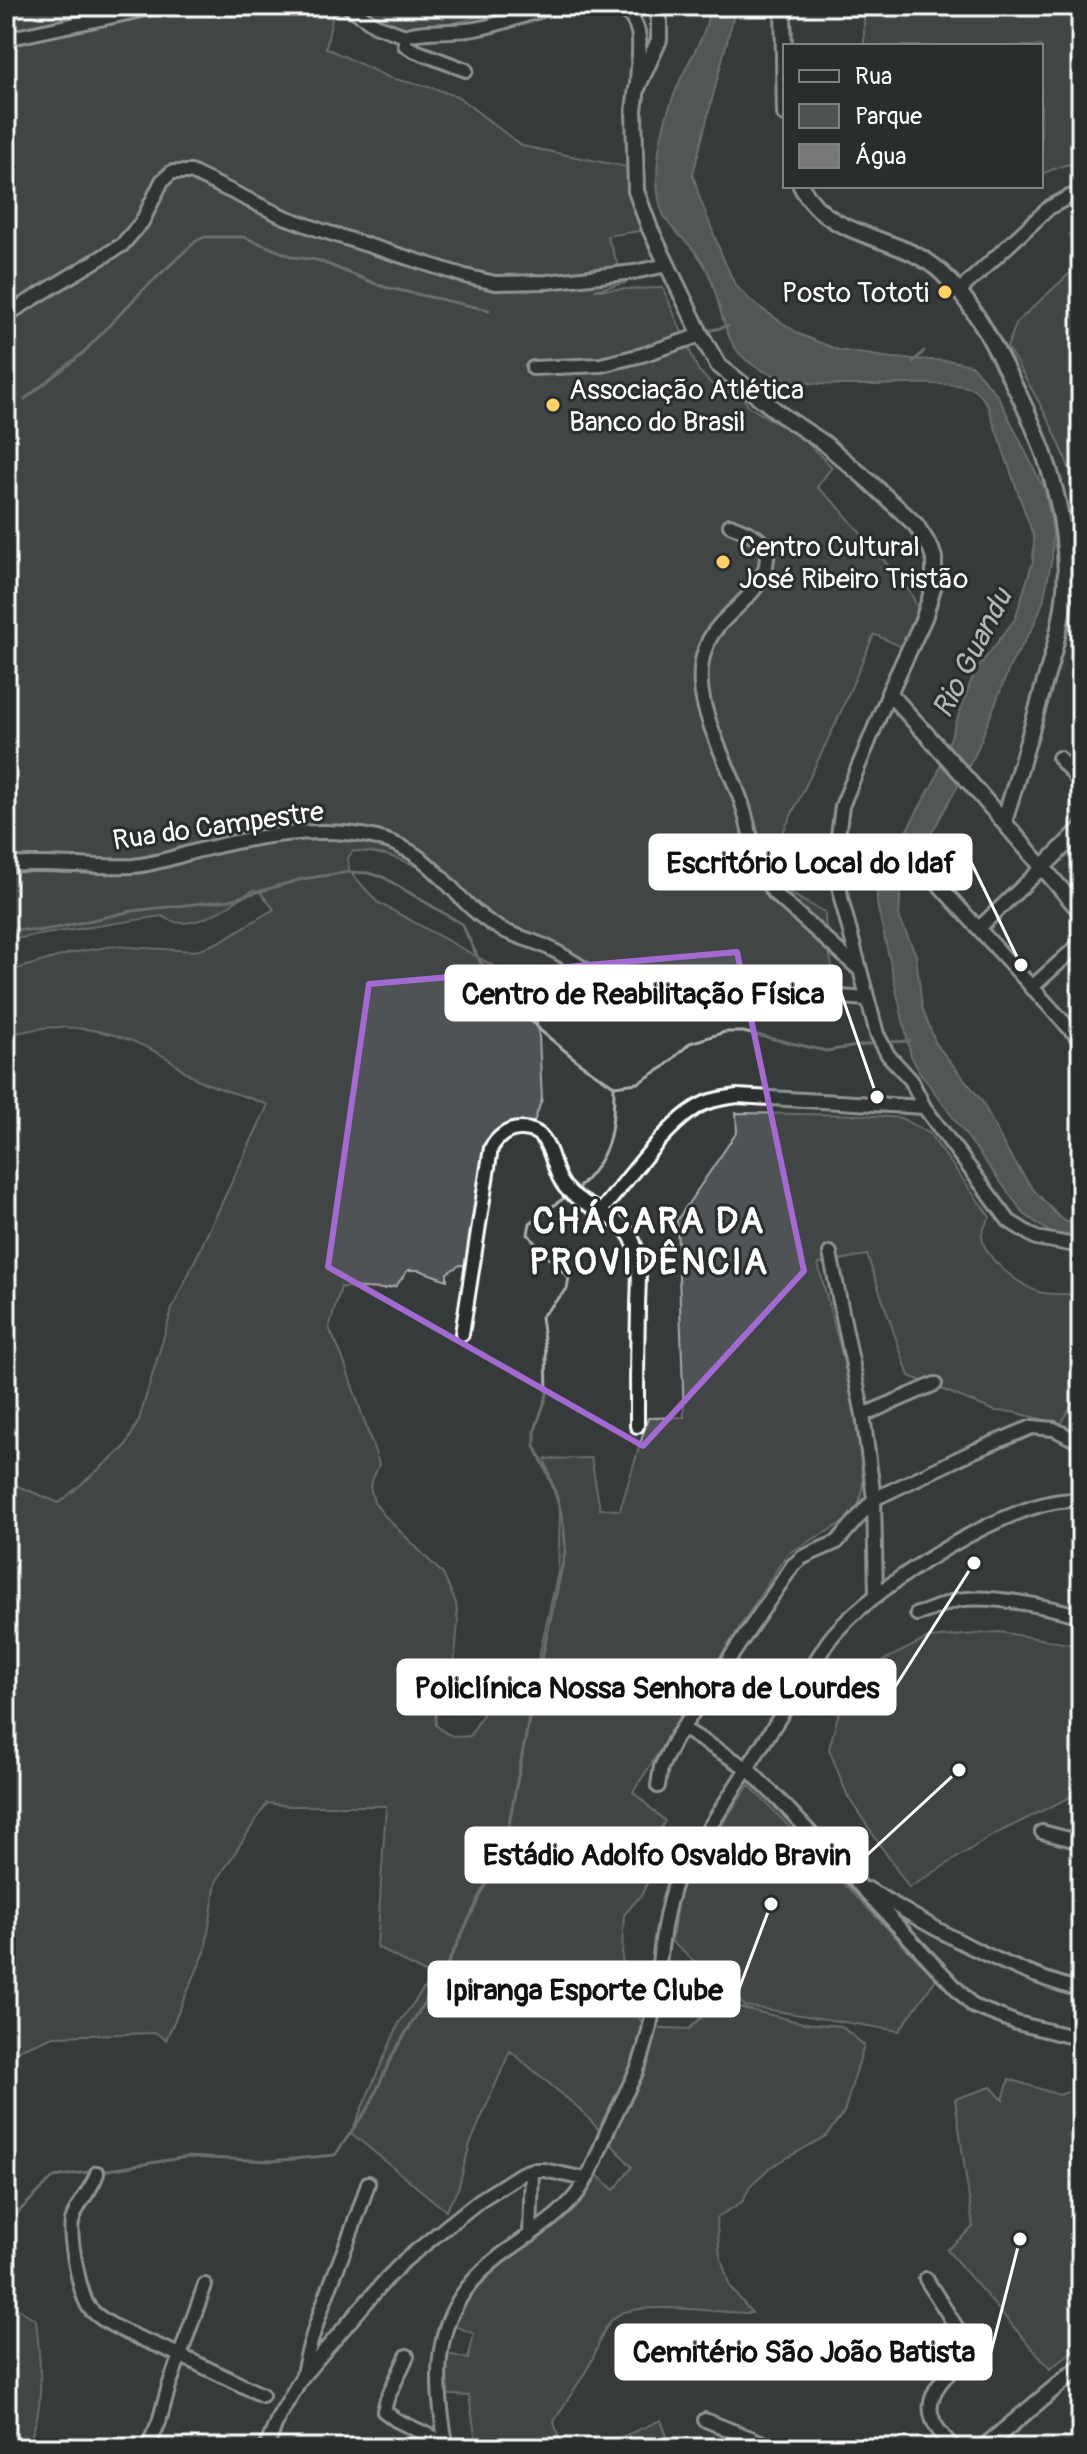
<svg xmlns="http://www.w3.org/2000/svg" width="1087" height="2454" font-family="Pangolin,sans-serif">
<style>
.green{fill:#505354;stroke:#a8a9aa;stroke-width:2}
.water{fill:#767879;stroke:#adaeaf;stroke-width:2}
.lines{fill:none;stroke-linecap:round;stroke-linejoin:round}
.stream{stroke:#adaeaf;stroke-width:3}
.minor-casing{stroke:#fff;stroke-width:18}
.major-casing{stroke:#fff;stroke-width:20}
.minor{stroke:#2a2d2e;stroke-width:12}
.major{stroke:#2a2d2e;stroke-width:14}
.marked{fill:none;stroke:#a36bd2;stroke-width:6;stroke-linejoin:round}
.poi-dot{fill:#ffd166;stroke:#2a2d2e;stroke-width:3}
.labels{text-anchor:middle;stroke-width:6;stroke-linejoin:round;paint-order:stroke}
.poi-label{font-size:28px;fill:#fff;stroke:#2a2d2e;text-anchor:start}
.street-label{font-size:28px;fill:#fff;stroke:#2a2d2e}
.water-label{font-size:30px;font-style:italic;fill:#b4b5b5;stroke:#2a2d2e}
.district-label{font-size:36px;font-weight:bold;letter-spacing:2px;fill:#fff;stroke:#2a2d2e}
.leader{fill:none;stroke:#fff;stroke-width:3}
.callout-dot{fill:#fff;stroke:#2a2d2e;stroke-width:3}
.callout{fill:#fff;stroke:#fff;stroke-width:3}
.callout-label{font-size:30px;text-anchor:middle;font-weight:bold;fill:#111}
</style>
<rect width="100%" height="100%" fill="#373a3b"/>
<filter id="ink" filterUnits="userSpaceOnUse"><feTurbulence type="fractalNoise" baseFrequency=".0125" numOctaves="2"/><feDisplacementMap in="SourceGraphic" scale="16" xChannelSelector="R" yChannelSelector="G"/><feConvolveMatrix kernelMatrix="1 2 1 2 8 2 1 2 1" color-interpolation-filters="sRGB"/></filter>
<g filter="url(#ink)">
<path class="green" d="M6,6H517L413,35L333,13L326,48L390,78L433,88L458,97L522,146L637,169L646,230L607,236L625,283L594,290L663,288L698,370L723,396L737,387L748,406L802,438L832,467L817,487L836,504L909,590C924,616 918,623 906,649L874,634L836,723L772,855C776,892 796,897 825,912L826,936L838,996C784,1002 708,1017 656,1005C613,996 573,967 536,946C519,937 501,938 485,926C477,921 472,910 466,903C436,871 397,852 353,851L348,858L349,870L377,902L516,978L533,996L539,1037L542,1099L530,1133L510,1138L492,1153L475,1266L460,1265L447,1273V1280L419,1270H408L396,1286L384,1289L341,1287L329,1328L342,1356L379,1464L370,1486L374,1502L384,1515L443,1574L456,1603L458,1622L455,1657L435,1707L436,1725C447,1736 455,1738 470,1736L498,1688L517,1667L537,1665L558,1572L560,1511L545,1459L591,1458L600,1509L620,1510L648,1418L684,1417L677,1220L737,1132L736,1113L864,1115L901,1118L929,1133L990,1217C987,1222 983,1229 982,1234C981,1257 1023,1289 1043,1293C1056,1295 1068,1293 1081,1296V1389L1061,1424L1013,1412L995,1411L909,1376L867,1255L818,1264L858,1414L865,1472L859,1505L851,1518L787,1554L633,1792L665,1821L641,1865L651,1874L642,1894L624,1915L623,1932L622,1958L631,2002L644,2027L689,2029L718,2002L803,2023L841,2026L864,2045L844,2112L826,2136L769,2168L751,2185L742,2202L716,2218L720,2255L730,2287L752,2313C720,2313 650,2302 622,2313C601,2322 600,2347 590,2364C579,2384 565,2402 554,2422L562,2448H477L469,2396L440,2394L441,2352L468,2359L474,2334L450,2324C468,2269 542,2242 580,2201C586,2193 591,2183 597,2175L614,2190L632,2167L582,2111L510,2051L470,2144L458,2189L446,2211L351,2133L399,2023L432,1977L377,1947L386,1806H290L267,1803L216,1882L205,1952L166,2040L156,2033L54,2036L6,2055V1481L59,1503L125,1447L139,1420L172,1309L268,1105C247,1096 224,1091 203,1082C190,1077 179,1066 167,1058C120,1030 57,1017 6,1037V972L71,953L113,946L195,951L219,942L274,909L259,891L253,890C229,905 190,937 162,916L6,940Z
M864,6H1081V163L1065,165L1041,174V46H864Z
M1081,271V514C1071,453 1038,399 1007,347L1017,322L1069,274Z
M1000,1632L1081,1646V1792L993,1835L909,1888L848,1797L829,1749L841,1705L884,1660L928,1638Z
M749,1785L936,1979L899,2031L745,2006L672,1942L679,1888Z
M1009,2079L1059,2095L1081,2087V2344L1050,2369L947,2250L973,2227L955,2099L991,2087L1003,2100Z
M6,2301L36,2320C40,2361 47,2413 25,2448H6Z
M661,2420L671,2448H596Z"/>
<path class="water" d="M709,6H736L693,174L699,196L723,258L735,285L752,302L799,334L838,350L892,358L952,361L971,365L998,396L1045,491L1053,532L1052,558L1043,602L1033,627L1011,664L975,755L930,836L915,852L904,870L901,880L899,917L916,955L922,1007L936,1044L982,1101L1006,1149L1032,1188L1058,1216L1067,1222H1081V1242L1054,1235L1024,1214L919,1071L911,1056L877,904V888L881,876L936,778L974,673L1015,619L1033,561L1034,538L987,404C984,400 979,393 975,390C964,384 945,384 933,384C879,382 780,398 740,354C721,333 720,296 707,270C685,227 658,237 657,178C657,139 669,102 686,68C697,46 708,31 709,6Z"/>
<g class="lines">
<path class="stream" d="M704,332L728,326
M913,362L924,351
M25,399L83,353L140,293L196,241L205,237H244L293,257L317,260L384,287L489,310
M6,928L36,931L57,928L132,911L230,900L302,879L349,872L368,873L383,877L462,924L478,958L493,980L541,1031L581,1064L614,1086L638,1083L664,1067L690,1043L725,1032H743L826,1051L871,1044
M891,1042L910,1041
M579,1187C611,1156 614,1130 614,1086
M102,2171L187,2157L272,2161L335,2155L370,2105L392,2056L448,1963L498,1859L509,1824L533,1698L565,1553C566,1513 552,1481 535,1446V1430L547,1395L546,1354L541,1317L567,1289L569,1278L541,1251L528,1234L530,1223L564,1198
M6,2224L54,2177L94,2171"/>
<defs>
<path id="minor" d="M348,6L375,25L405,36
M619,6C649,25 637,55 637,85
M6,39L161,6
M466,70L413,50L405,45V36C422,29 455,33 475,29C503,24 529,13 556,6
M959,291L1050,207L1069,197L1081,193
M6,315L122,245L142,222L162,181L172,172H191L282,216L320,230L465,276L495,283L547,282L634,272L667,265
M533,368L601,365L642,355L701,335
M730,525C746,532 768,537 767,558C765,596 722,611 708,642C683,696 728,757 743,807C753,840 753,864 774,893L860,970
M889,693L842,806L836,851L841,898L877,1034L888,1055L911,1080L924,1107L1009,1221L1036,1238L1081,1246
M1059,758L1081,783
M6,865C49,861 90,868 133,866C159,864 184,853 209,848C261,835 325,825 377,838C438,853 450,900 497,927C514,937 535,940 553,950C581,964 606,988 637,996C664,1002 694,995 722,994C770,992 818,995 867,999
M927,872L1081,1041
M979,928L1043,867
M1031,988L1081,943
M601,1211C627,1181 667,1123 701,1105C712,1099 725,1098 737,1096L924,1107
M830,1253L863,1415L874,1499L876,1595
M462,1334L491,1148C497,1138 507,1129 520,1129C555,1128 548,1167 565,1187C585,1211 627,1214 636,1249C641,1268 638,1291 638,1310C637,1349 637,1387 637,1426
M863,1415L935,1384
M917,1614C931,1611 944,1603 958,1600C989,1594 1050,1607 1081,1616
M682,1728L747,1768L788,1809L973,2006L1017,2023L1081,2039
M658,1786L661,1767L675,1739L793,1565L803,1557L837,1542L874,1499L972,1452L1032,1427L1054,1429L1081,1443
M1042,1832L1081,1842
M868,1889C934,1929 1005,1970 1081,1990
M97,2173C92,2191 76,2203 72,2222C69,2237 80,2299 91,2310C111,2329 143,2339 168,2350C199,2364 231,2380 262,2395
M530,2236L532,2170
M926,2279L972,2352L970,2357C951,2368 924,2393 932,2417C935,2429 946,2439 954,2448
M407,2356L387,2399L384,2411L396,2420L445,2443
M303,2374C316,2308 349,2247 368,2183
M705,2420L776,2448
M147,2448L159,2422L169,2386L205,2285
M266,2448L279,2416L302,2377L387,2278L405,2260L480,2200L521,2174L532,2170H544L585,2179
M447,2448C432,2371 432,2307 500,2256C524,2238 551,2223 572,2200C590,2180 599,2149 610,2125C619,2106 629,2088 637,2070C662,2009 654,1941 676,1880L827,1643C862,1593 1019,1491 1081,1501"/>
<path id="major" d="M659,6V40L637,88L634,110L636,191L650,229L701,335L718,365L783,416L824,443L871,483L916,525L931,549L934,558V585L924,618L889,693L965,777L1081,912
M783,6L785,114
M801,186C830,242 900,233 942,273C973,302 992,342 1011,379C1046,446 1073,523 1064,600C1060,630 1052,659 1043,688C1031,733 1017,778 1004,822
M1043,867L1081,829
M983,2448L1081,2366"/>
</defs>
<use href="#minor" class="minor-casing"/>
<use href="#major" class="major-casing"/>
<use href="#minor" class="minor"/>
<use href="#major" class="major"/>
</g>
</g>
<path d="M0 0H1087V2454H0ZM737,952L804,1271L643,1446L328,1267L369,984Z" fill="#373a3b" fill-opacity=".55" fill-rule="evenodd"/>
<path class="marked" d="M737,952L804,1271L643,1446L328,1267L369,984Z"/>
<g class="poi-dot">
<circle cx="945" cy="292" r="8"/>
<circle cx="553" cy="405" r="8"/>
<circle cx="723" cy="562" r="8"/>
</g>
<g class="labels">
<g class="poi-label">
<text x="929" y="302" text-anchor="end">Posto Tototi</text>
<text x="569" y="399">Associação Atlética<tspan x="569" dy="32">Banco do Brasil</tspan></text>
<text x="739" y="556">Centro Cultural<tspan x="739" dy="32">José Ribeiro Tristão</tspan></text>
</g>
<g class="street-label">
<text transform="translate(218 825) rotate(-8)" y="10">Rua do Campestre</text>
</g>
<g class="water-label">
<text transform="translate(972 653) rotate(-63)" y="10">Rio Guandu</text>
</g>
<g class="district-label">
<text x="649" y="1233">CHÁCARA DA<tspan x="649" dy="41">PROVIDÊNCIA</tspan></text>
</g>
</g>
<path class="leader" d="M1021 965L971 862M877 1097L841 993M974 1563L895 1687M959 1770L867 1855M771 1904L739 1989M1020 2239L991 2352"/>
<g class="callout-dot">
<circle cx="1021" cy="965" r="8"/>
<circle cx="877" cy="1097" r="8"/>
<circle cx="974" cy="1563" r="8"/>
<circle cx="959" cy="1770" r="8"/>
<circle cx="771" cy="1904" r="8"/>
<circle cx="1020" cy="2239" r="8"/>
</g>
<g class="callout">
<rect x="650" y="835" width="321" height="54" rx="8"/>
<rect x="446" y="966" width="395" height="54" rx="8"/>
<rect x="398" y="1660" width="497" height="54" rx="8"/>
<rect x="466" y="1828" width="401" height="54" rx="8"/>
<rect x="429" y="1962" width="310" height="54" rx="8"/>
<rect x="616" y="2325" width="375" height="54" rx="8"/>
</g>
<g class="callout-label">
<text x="811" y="873">Escritório Local do Idaf</text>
<text x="643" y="1004">Centro de Reabilitação Física</text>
<text x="647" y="1698">Policlínica Nossa Senhora de Lourdes</text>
<text x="667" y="1865">Estádio Adolfo Osvaldo Bravin</text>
<text x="584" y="2000">Ipiranga Esporte Clube</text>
<text x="804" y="2362">Cemitério São João Batista</text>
</g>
<rect width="1087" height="2454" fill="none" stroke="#2a2d2e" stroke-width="32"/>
<rect x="16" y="16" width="1055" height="2422" fill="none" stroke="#fff" stroke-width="3" filter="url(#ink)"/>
<rect x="783" y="44" width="260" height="144" fill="#2a2d2e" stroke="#7f8182" stroke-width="2"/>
<rect x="799" y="70" width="40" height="12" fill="#2a2d2e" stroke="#7f8182" stroke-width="2"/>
<text x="855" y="84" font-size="24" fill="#ffffff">Rua</text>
<rect x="799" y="104" width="40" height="24" fill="#505354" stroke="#7f8182" stroke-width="2"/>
<text x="855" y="124" font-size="24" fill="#ffffff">Parque</text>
<rect x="799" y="144" width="40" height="24" fill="#767879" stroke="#7f8182" stroke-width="2"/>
<text x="855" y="164" font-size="24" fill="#ffffff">Água</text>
</svg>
